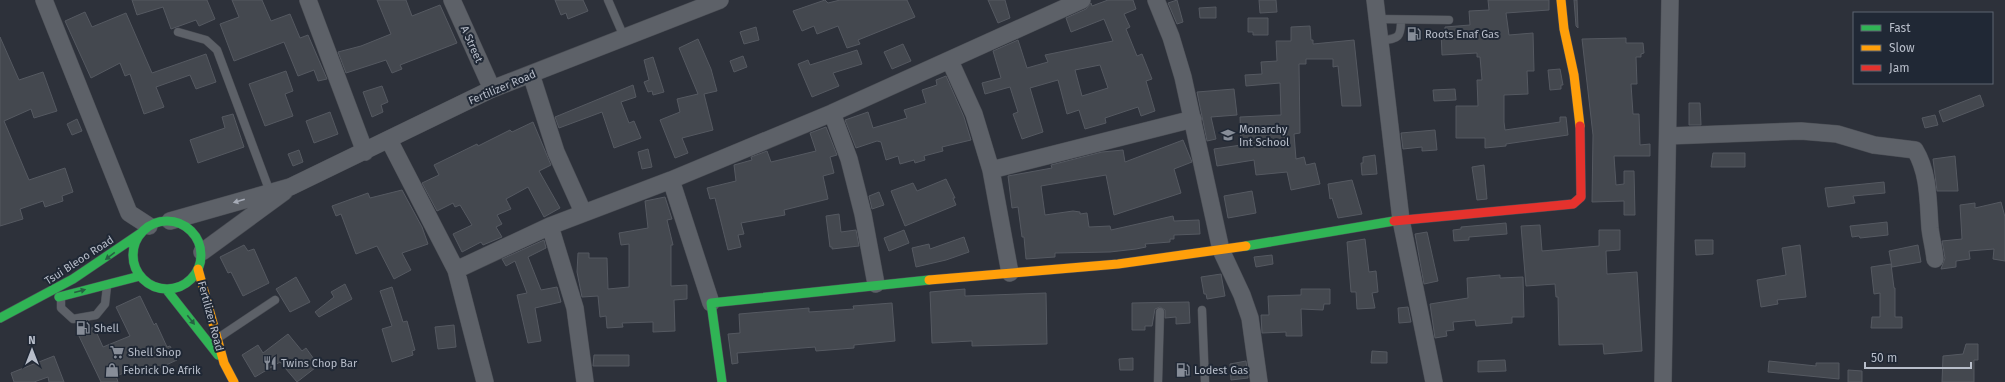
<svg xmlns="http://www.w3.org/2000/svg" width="2005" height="382" font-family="'Fira Sans',sans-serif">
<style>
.building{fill:#44484f;stroke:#555961;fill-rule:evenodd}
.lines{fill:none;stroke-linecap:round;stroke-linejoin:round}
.lane-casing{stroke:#494c53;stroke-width:9}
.street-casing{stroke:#494c53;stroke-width:18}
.fast-casing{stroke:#4b4e57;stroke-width:10}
.slow-casing{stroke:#4b4e57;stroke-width:10}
.jam-casing{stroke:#4b4e57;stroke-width:10}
.lane{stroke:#5d6168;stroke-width:8}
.street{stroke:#5d6168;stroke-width:17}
.fast{stroke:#30b455;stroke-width:9}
.slow{stroke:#ff9f0a;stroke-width:9}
.jam{stroke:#e5322d;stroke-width:9}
.oneway{fill:#a6abb6}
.oneway2{fill:#266042}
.labels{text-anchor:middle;stroke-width:4;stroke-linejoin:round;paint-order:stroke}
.poi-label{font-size:11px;fill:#b8beca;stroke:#202835;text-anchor:start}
.street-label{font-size:11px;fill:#b8beca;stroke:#202835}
</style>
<rect width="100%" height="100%" fill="#2d313a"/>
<path class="building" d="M132,0H207L215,19L199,26L196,20L171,29L163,7L137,15Z
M232,0H262L271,21L290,14L300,38L308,35L327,79L318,81L314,70L298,76L284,42L234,61L220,24L239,17Z
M377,0H406L412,16L440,5L457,43L400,65L402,69L392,73L386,60L346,73L338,52L361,46L391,34Z
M555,0H583L588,11L568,19L566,13L561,15Z
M825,0L828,3L840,0H907L915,17L858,40L860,44L847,48L838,26L817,34L814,26L802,31L793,11Z
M988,0H1005L1010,18L998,23Z
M1108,0H1133L1136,9L1124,14L1130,27L1126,29L1137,56L1142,54L1152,79L1146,81L1155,111L1141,116L1138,107L1105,118L1106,123L1085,129L1079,110L1067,114L1058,80L1030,88L1043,132L1022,139L1013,114L1018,112L1010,87L985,94L982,83L1001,78L993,51L1018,40L1027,68L1048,62L1045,55L1113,41L1104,19L1071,32L1066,18L1086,9L1091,3L1092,6ZM1100,65L1108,88L1082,96L1075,70Z
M1177,0L1183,22L1177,24L1168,3Z
M1259,0H1276L1277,12L1260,13Z
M1488,0H1549V10L1506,13L1509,35L1533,33L1534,71H1527L1528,94L1504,95V122L1505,130L1560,122V117H1566L1568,135L1506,144V146L1485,148V138H1456V106H1478L1477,80H1482L1480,57H1477V53L1442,55L1441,31H1445V27L1470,25L1469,11L1489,10Z
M1574,0H1577L1578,28L1576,26Z
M1216,7V18H1200L1199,8Z
M85,12L92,27L126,13L152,73L206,54L216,82L196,89L190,75L156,87L164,107L144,114L130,74L125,76L120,63L91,78L65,21Z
M1248,18H1268V35H1253V32H1248Z
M1310,26L1311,40H1313V44L1354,40L1361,106H1342L1338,66L1333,67V59H1306V64H1299L1300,133L1294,134L1296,159L1304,157L1306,165L1315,163L1320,184L1291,190L1287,172L1256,175L1254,160L1217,166L1214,149L1241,145L1240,117L1281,115L1280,83L1246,86L1245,75L1262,74L1261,62L1277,61L1276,41H1291V27Z
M756,27L759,40L744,44L740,32Z
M0,37L19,80L43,72L57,111L34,118L31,109L4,121L29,180L65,168L73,192L62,196L63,201L45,207L43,201L20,209L23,219L0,226Z
M1626,38V43H1643L1644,53L1641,54V57H1636L1637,84H1631L1633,114H1639L1640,145L1650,144V156H1614L1616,185L1624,184V171H1634L1635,215H1624V201L1592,202L1593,135L1582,39Z
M698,39L711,69L717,91L704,94L713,130L682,138L688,153L675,158L660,120L680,112L677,99L698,94L679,48Z
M903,44L911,61L892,69L884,52Z
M857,50L862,64L833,73L839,86L812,97L798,64L808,60L810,65Z
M743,56L747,67L734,72L730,61Z
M653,57L664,92L653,95L652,91L648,92L644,82L649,80L644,60Z
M1560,69L1563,85H1561V89L1550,90L1548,70Z
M286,71L293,91L285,94L293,116L265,126L249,84Z
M946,76L964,117L971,140L942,147L943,151L924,156L925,160L915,163L914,160L900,164L898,156L886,160L881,142L877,141L856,148L845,120L868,112L873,128L907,118L904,110L926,103L922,90L937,85L936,80Z
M633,85L636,97L621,102L629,123L634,121L641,138L614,148L602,112L559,128L555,117Z
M382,86L388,102L381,105L383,112L372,117L363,92Z
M1234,89L1237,115L1211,117L1216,139L1207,141L1197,92Z
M1455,89L1456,100L1434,101L1433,90Z
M1980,95L1984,106L1943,122L1939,111Z
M1689,103H1700L1701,125H1689Z
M330,112L338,134L314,143L306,121Z
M233,114L244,147L198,163L190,140L225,128L222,117Z
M1935,115L1938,125L1925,128L1922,118Z
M77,119L82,131L72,135L67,124Z
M533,122L551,165L539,171L560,208L544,217L528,187L506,199L511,209L497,215L502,224L496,227L502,237L483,245L481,242L462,252L453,234L472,225L460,205L455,207L453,203L437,211L422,183L439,175L434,165L477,144L478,146L510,130L512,132Z
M826,127L837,155L830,157L834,173L823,176L828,199L784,210L785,215L741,223L744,234L738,235L741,247L728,250L715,198L710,199L707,188L736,181L734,165L752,160L751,157L767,151L771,162L816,151L810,133Z
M1435,130L1437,150L1422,151V147L1403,149L1401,133Z
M1183,140L1192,162L1174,169L1181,193L1114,215L1106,175L1041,186L1045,215L1073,211L1080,212V214L1087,213L1089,227L1110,226L1111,230L1173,216L1174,221L1199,220L1200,234L1174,235V239H1170V242L1145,244L1146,247L1136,249L1110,252L1055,253V257L1026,259L1024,237H1022L1018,207L1012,208L1008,176L1052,168L1051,165L1102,152L1123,150L1125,162Z
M648,149L652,167L642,169L638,152Z
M299,150L303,162L293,166L288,154Z
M1713,153H1745V167H1711Z
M1375,155L1377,174L1362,175L1361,163H1363V157Z
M1955,156L1958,191H1937L1933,159Z
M1484,165L1487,199L1477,200L1472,167Z
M946,179L955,198H953L956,205L905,226L891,191L913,183L917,191Z
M1352,180L1362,214L1338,218L1332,198L1330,199L1328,184Z
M1884,182L1885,193L1853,196L1855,203L1828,207L1825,188Z
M402,190L422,227L428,244L402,253L411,270L394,279L377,246L356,254L341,214L336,216L332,206L368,193L370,198Z
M1252,191L1256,213L1228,218L1224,196Z
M879,192L884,205L872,209L869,196Z
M665,197L672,219L667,220L673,245H671V286L687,285V299L674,300L675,331L653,332V322L622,323L623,327L607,328L606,316L600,317L598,296L582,297L577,272L578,253H589V258H607L608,289L629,287V244L621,245L619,233L648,228L645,201Z
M2001,202L2005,217V261L1993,259L1994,249L1969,251L1970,259L1956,261V267L1941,269L1945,258L1942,241L1962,239L1960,205L1975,203V208Z
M839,214L841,232L856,230L859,246L832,249V247H830L826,216Z
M1887,222L1888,235L1860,238L1859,236L1852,237L1850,226Z
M1506,223L1507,234L1469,237V240L1454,241L1453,230L1461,229V227Z
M1540,225L1542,251L1599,246V230H1620V250L1606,251L1607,274L1637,272L1642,351L1604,354L1603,344L1559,345L1558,297H1556L1555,284L1526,286L1521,226Z
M904,230L909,243L889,251L884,238Z
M1427,232L1438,281L1424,284L1415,234Z
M964,237L969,252L946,260L916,267L912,248L929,244L930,249Z
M1365,239L1369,272L1376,271L1378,292L1372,293L1375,308L1357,309L1356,292H1351L1347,242Z
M544,240L546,248L528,257L541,290L557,287L561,302L535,308L541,341L528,343L517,295L527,293L515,261L506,266L502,259Z
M1695,240H1713V254L1696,255Z
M244,245L248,251L254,249L269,283L243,296L231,272L228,273L220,257Z
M1800,245L1806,297L1777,300L1778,304L1761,307L1757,280L1786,275L1782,248Z
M1918,245L1921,262L1892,267L1889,251Z
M1272,255L1273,264L1256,267L1254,257Z
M1891,264L1894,288H1895V317H1902V328H1871L1872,317H1880V293L1874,294L1871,267Z
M1221,274L1225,296L1207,299L1206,294H1204L1201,277Z
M1500,275V278L1523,277L1524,317H1512V323L1476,326L1475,320L1453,322L1454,330L1446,331L1447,336L1435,338L1430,304L1468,298L1467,278Z
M296,277L310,302L290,312L276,289Z
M345,284L352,299L319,317L315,312L334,297L331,292Z
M392,287L403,322L407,321L415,350L412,351L413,355L392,362L382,329L392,326L380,291Z
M965,289V296L1046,293L1047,344L972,346V341L932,343L930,292Z
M1301,289H1330V304H1324L1323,310L1301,309L1302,336H1286V332L1262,333L1261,315H1269L1268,296L1301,295Z
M140,296L154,325L156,323L167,347L170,346L177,360L144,375L140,367L116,376L118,382H101L78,334L94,327L103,347L130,336L116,307Z
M1189,302L1190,323L1176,324V317L1165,318V310L1160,307L1155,309L1152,326H1145V330H1132V303Z
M892,303L895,341L854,345V348L816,351L815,347L737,353L738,363L732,364L728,334L740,333L739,314L809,308V312L854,309L853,306Z
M1408,307L1411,322L1399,323L1398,308Z
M454,325L456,347L438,349L435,327Z
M288,334L302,351L306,348L316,362L312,365L315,368L297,382L280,362L255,377L242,355L258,345L263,353Z
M1966,344H1978V360H1974V382H1942L1943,356L1963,354Z
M1372,351L1387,352V363H1371Z
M594,355H629V366H593Z
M54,356L64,382H49L48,377L34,382H14L11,373Z
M1133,358V370H1120L1119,359Z
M1505,360L1506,371L1478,372V361Z
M1246,361L1248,378L1231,380L1230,364Z
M1769,361L1816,366V363H1839V379L1768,372Z
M1848,370L1862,371V382H1848Z"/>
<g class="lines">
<defs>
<path id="lane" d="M608,0L624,37
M1377,19L1449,20
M178,32L206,40L217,50L270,192
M1380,41C1398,38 1401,39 1401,20
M61,297V308L73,319L96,315L105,304L107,286
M1202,310L1205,382
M218,338L275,300
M1158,382L1160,312"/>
<path id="street" d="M44,0L129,213L149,226
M308,0L365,152
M452,0L492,89
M1156,0L1171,37L1183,77L1221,250L1242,295L1250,318L1259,382
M1375,0L1401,220L1434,382
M950,61L974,114L991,170
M531,74L556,152L583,212
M832,113L849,159L863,214L876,284
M1668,136L1801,131L1837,134L1874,145L1915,150C1929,173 1928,202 1930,228C1931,238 1934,248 1935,259
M389,140L456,270L485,382
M671,180L711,303
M170,221L290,187L492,89L720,0
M550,226L575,308L585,382
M202,252L284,192
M456,270L550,226L671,180L832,113L1082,0
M1010,273L991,170L1193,119
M1663,382L1670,0"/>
<path id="fast" d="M133 255a34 34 0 1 1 68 0a34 34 0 1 1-68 0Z
M1246,246L1394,221
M166,289L218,355
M59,297L140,276
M0,318L73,279L141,233
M722,382L711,303L929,280"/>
<path id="slow" d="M1561,0L1564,29L1574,75L1580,126
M198,269L224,363L234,382
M929,280L1118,264L1246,246"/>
<path id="jam" d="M1394,221L1573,204L1581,197L1580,126"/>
</defs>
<use href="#lane" class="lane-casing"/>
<use href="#street" class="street-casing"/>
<use href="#fast" class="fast-casing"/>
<use href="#slow" class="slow-casing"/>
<use href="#jam" class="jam-casing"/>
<use href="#lane" class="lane"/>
<use href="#street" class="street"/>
<use href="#fast" class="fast"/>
<use href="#slow" class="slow"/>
<use href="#jam" class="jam"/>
</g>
<defs><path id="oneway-solid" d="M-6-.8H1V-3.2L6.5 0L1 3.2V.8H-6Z"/></defs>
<use class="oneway" href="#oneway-solid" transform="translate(239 201) rotate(164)"/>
<g class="oneway2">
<use href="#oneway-solid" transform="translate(110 256) rotate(143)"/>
<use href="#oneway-solid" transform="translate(80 291) rotate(-15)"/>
<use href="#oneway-solid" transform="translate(191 320) rotate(52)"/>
</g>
<defs>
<symbol id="fuel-bare" viewBox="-9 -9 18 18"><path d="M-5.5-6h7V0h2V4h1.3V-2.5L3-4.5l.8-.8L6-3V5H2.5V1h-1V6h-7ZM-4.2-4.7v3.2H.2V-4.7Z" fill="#878d98" stroke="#202835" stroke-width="2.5" paint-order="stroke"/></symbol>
<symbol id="school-bare" viewBox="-9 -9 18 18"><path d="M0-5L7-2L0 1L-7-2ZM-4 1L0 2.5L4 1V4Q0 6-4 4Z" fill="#878d98" stroke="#202835" stroke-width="2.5" paint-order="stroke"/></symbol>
<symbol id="supermarket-bare" viewBox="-9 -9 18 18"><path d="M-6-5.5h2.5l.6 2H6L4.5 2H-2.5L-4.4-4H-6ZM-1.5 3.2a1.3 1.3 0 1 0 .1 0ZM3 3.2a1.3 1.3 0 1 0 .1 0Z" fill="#878d98" stroke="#202835" stroke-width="2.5" paint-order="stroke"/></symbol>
<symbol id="restaurant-bare" viewBox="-9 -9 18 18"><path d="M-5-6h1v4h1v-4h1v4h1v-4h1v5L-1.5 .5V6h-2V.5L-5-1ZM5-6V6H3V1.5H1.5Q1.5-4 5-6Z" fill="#878d98" stroke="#202835" stroke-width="2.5" paint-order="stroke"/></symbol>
<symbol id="shop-bare" viewBox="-9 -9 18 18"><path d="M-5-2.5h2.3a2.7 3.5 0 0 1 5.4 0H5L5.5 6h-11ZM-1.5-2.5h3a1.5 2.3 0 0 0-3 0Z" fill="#878d98" stroke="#202835" stroke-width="2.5" paint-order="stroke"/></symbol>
</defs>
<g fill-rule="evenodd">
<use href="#fuel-bare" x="1404" y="24" width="20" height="20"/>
<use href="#school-bare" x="1218" y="125" width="20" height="20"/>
<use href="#fuel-bare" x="73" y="318" width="20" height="20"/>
<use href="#supermarket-bare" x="107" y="342" width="20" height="20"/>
<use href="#restaurant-bare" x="260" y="353" width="20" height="20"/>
<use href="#shop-bare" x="102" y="360" width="20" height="20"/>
<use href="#fuel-bare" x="1173" y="360" width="20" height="20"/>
</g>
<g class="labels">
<g class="poi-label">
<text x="1425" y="38">Roots Enaf Gas</text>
<text x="1239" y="133">Monarchy<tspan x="1239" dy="13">Int School</tspan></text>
<text x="94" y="332">Shell</text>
<text x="128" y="356">Shell Shop</text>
<text x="281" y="367">Twins Chop Bar</text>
<text x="123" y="374">Febrick De Afrik</text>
<text x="1194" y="374">Lodest Gas</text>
</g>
<g class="street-label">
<text transform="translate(472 44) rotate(66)" y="4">A Street</text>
<text transform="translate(502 87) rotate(-23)" y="4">Fertilizer Road</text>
<text transform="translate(79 260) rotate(-33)" y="4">Tsui Bleoo Road</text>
<text transform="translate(211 316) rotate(75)" y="4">Fertilizer Road</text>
</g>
</g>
<rect x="1853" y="12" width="140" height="72" fill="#202835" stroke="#5d6471"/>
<rect x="1861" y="25" width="20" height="6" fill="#30b455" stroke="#5d6471"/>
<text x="1889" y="32" font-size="12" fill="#b8beca">Fast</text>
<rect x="1861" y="45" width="20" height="6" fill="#ff9f0a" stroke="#5d6471"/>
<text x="1889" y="52" font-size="12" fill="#b8beca">Slow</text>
<rect x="1861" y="65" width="20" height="6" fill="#e5322d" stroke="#5d6471"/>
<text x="1889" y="72" font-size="12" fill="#b8beca">Jam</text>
<g transform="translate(32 350)" stroke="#202835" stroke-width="3" paint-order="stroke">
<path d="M0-3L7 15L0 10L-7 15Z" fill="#b8beca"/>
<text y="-6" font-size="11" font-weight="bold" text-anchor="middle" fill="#b8beca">N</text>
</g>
<path d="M1865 362v6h106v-6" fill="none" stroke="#b8beca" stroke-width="2"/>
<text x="1871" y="362" font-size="12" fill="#b8beca" stroke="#202835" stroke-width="3" paint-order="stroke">50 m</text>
</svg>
